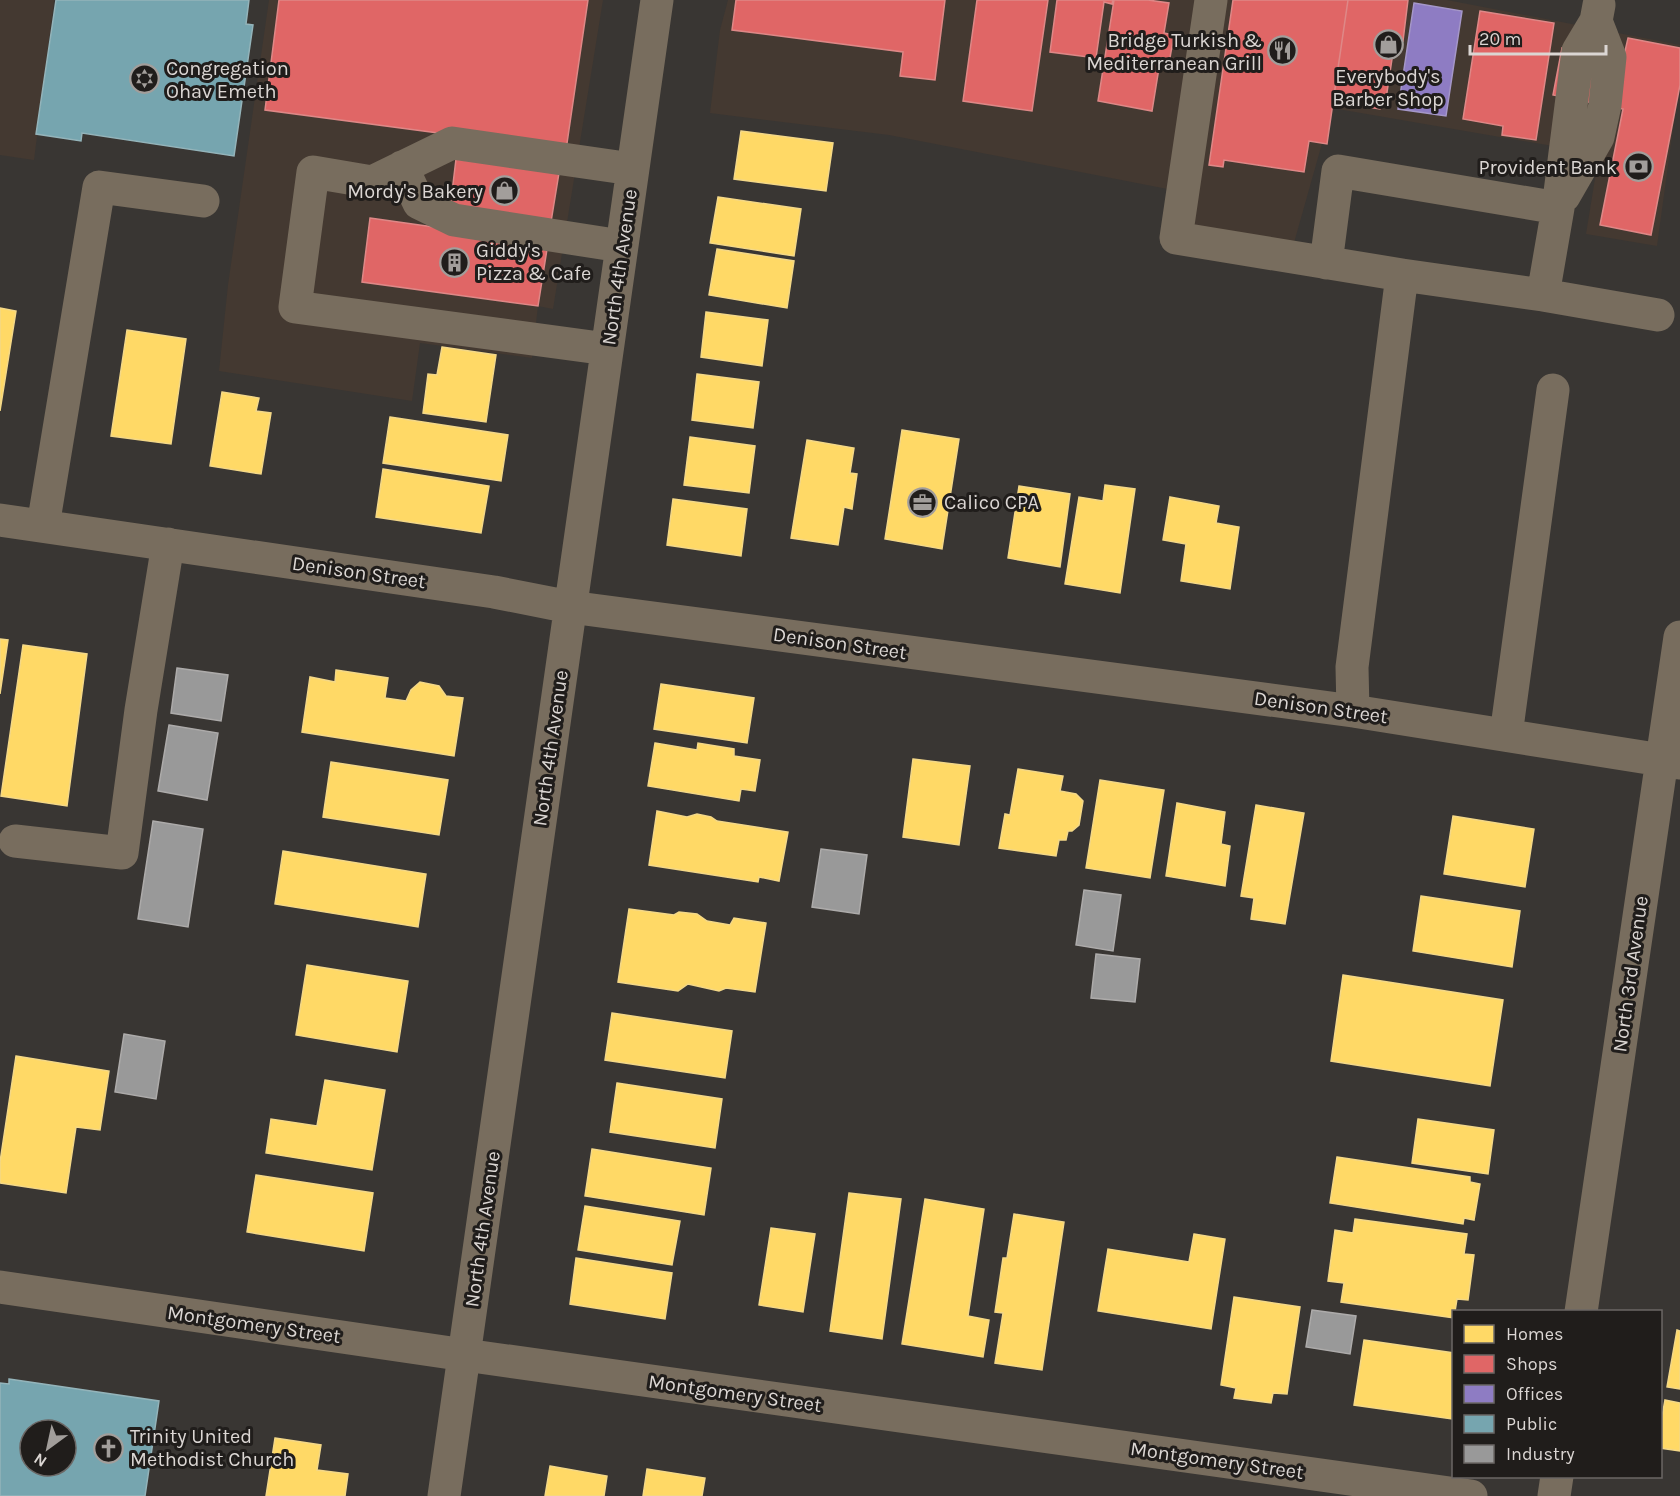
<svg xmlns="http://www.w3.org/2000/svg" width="1680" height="1496" font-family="Karla,sans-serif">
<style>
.built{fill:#443931}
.homes{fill:#ffd966;stroke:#f4d887;stroke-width:1.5}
.shops{fill:#e06666;stroke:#de8887;stroke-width:1.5}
.offices{fill:#8e7cc3;stroke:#a597c8;stroke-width:1.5}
.public{fill:#76a5af;stroke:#94b4ba;stroke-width:1.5;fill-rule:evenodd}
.industry{fill:#999;stroke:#adabaa;stroke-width:1.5}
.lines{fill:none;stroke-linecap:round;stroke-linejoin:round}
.minor{stroke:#786d5e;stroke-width:33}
.labels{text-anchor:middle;stroke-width:6;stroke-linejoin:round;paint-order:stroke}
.poi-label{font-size:20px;fill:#dbd6d3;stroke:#201d1b;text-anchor:start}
.street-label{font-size:20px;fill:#dbd6d3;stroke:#201d1b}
</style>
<rect width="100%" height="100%" fill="#393633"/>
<path class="built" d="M0,0H54L34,160L0,155Z
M269,0H603L553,309L538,306L532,358L420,343L412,401L219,371L228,285Z
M728,0H1447L1680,45V78L1657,246L1586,234L1599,154L1332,108L1290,257L1176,238L1183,192L889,135L710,113L720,30Z"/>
<path class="homes" d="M741,131L833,143L826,191L734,179Z
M718,197L801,209L794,256L710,243Z
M717,249L794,261L787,308L709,295Z
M0,308L16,311L0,411Z
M706,312L768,320L762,366L701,357Z
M127,330L186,339L171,444L111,436Z
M442,347L496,355L486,422L423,413L428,374L437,375Z
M697,374L759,382L753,428L692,420Z
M222,392L259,398L256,411L271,413L261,474L210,466Z
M390,417L508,435L501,481L383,463Z
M902,430L959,439L942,549L885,539Z
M690,437L755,446L749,493L684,485Z
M807,440L854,448L850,473L857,474L852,509L844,507L838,545L791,538Z
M383,469L489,486L481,533L376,517Z
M1105,485L1135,489L1120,593L1065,584L1079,497L1103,501Z
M1019,486L1070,494L1060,567L1008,558Z
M1170,497L1219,506L1216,523L1239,527L1230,589L1181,581L1186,544L1163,540Z
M673,499L747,509L741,556L667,545Z
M0,639L8,640L0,694Z
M23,645L87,654L67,806L1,796Z
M336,670L388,678L385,698L406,701L411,690L420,682L439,686L446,696L463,698L454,756L302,732L310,677L335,682Z
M661,684L754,698L747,743L654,729Z
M655,743L697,750L698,743L734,749V756L760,760L755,791L741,789L739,801L648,786Z
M913,759L970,766L959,845L903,837Z
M331,762L448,780L439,835L323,817Z
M1018,769L1063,776L1060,791L1076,794L1083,801L1079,825L1072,831H1068L1066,840H1059L1056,856L999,848L1005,814L1010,815Z
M1100,780L1164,790L1150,878L1086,868Z
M1177,803L1225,812L1221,844L1230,846L1225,886L1166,876Z
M1256,805L1304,813L1285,924L1251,919L1254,898L1241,896Z
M657,811L687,817L697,814L711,817L717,821L788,832L779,881L759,877L758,882L649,865Z
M1453,816L1534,829L1525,887L1444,874Z
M283,851L426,874L418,927L275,904Z
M1421,896L1520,911L1512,967L1413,951Z
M629,909L674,915L679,912L697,914L707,921L730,925L734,918L766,923L755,992L726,988L719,991L688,984L678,991L618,982Z
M307,965L408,981L397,1052L296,1035Z
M1343,975L1503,1000L1490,1086L1331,1061Z
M612,1013L732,1031L725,1078L605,1060Z
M16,1056L109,1071L100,1130L76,1127L66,1193L0,1183V1162Z
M325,1080L385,1090L372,1170L266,1153L271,1119L317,1126Z
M617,1083L722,1099L715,1148L610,1132Z
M1418,1119L1494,1130L1488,1174L1412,1163Z
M592,1149L711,1168L704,1215L585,1196Z
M1337,1157L1470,1177V1182L1480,1184L1474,1220L1464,1218L1463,1224L1330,1203Z
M256,1175L373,1193L364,1251L247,1232Z
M849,1193L901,1199L882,1339L830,1331Z
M925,1199L984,1209L968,1316L989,1320L983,1357L902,1344Z
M585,1206L680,1221L672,1265L578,1250Z
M1014,1214L1064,1222L1042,1370L995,1363L1003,1313L995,1312L1003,1258H1007Z
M1355,1219L1467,1234L1464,1254L1474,1255L1468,1300L1457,1299L1454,1318L1341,1302L1344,1283L1328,1281L1335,1230L1353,1233Z
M771,1228L815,1234L803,1312L759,1305Z
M1194,1234L1225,1239L1211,1329L1098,1311L1108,1249L1189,1262Z
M576,1258L672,1273L665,1319L570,1304Z
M1234,1297L1300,1307L1287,1394L1273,1393L1271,1403L1234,1398L1236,1388L1221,1385Z
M1677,1330L1680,1331V1389L1667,1387Z
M1364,1340L1454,1353L1452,1419L1354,1405Z
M1665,1400L1680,1403V1451L1660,1448V1428Z
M275,1438L321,1445L317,1470L348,1474L345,1496H266Z
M550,1466L607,1476L604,1496H545Z
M647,1469L705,1478L702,1496H643Z"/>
<path class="shops" d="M279,0H588L566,150L265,110Z
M736,0H945L935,80L900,76L903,52L732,30Z
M977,0H1048L1032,111L963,101Z
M1057,0H1113L1112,4L1104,2L1096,58L1050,52Z
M1114,0H1148L1169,3L1164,33L1174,35L1168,69L1159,68L1152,111L1098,101Z
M1233,0H1348L1327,144L1309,141L1304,172L1224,160L1223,167L1209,165Z
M1348,0H1408L1403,41L1395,39L1386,99L1382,98L1380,109L1333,102Z
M1480,11L1554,23L1536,140L1502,135L1503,126L1463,119Z
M1628,38L1680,48V85L1651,235L1600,225L1623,109L1553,95L1562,48L1623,60Z
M456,159L559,173L551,222L450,209Z
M370,218L548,243L538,306L362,282Z"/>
<path class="offices" d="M1414,3L1462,11L1446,116L1398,109Z"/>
<path class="public" d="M56,0H249L246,24L253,25L234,156L82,133L81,141L36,134Z
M9,1379L159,1401L145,1496H0V1383L9,1384ZM30,1430H66V1466H30Z"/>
<path class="industry" d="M177,668L228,675L221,721L171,713Z
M169,725L218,733L207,800L158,791Z
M153,821L203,829L188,927L138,919Z
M821,849L867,855L859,914L812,907Z
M1084,890L1121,895L1113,951L1076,945Z
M1096,954L1140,959L1135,1002L1091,998Z
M124,1034L165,1041L156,1099L115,1092Z
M1312,1310L1356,1316L1350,1354L1306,1347Z"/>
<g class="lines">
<path class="minor" d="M1211,0L1176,238L1402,275
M402,167L419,203L454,220L621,246
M1564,196L1598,137L1605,105L1610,57L1596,21L1599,5
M1326,263L1338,171L1558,208
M1543,295L1558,208L1578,51L1596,21
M607,349L295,307L313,172L372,182L452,143L632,169
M0,520L494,592L570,607L1353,711L1680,763
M43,526L99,187L203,201
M1353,711L1352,667L1402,275L1543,295L1658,315
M1506,735L1553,390
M15,841L122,853L141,710L168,544
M0,1287L465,1355L1471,1496
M1581,1312L1680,637
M444,1496L657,0
M1554,1496L1557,1476"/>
</g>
<defs>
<symbol id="shop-ring" viewBox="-11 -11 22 22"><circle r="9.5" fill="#201d1b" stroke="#a29e9b" stroke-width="1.5"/><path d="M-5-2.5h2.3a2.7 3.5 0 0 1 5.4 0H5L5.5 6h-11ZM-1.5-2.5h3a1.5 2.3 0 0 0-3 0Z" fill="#a29e9b"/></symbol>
<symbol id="restaurant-ring" viewBox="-11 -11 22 22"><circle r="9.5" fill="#201d1b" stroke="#a29e9b" stroke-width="1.5"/><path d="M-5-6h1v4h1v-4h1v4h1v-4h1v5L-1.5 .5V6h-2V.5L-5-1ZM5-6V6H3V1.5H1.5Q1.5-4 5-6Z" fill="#a29e9b"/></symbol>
<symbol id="synagogue-ring" viewBox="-11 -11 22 22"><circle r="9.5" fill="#201d1b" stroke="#a29e9b" stroke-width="1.5"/><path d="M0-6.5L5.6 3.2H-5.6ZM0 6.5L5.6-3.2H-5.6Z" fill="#a29e9b"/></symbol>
<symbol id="bank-ring" viewBox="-11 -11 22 22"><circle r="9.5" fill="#201d1b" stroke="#a29e9b" stroke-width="1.5"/><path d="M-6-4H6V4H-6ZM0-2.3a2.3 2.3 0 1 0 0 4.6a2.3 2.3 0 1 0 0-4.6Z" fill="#a29e9b"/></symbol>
<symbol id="building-ring" viewBox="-11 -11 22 22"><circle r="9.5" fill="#201d1b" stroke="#a29e9b" stroke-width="1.5"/><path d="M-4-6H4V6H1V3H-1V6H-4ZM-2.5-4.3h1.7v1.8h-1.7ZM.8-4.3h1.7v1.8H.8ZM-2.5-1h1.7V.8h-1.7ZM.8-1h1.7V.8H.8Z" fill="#a29e9b"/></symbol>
<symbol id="office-ring" viewBox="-11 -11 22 22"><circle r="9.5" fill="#201d1b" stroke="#a29e9b" stroke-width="1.5"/><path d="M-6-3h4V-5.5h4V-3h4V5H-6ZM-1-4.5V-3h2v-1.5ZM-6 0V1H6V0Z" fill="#a29e9b"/></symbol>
<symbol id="church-ring" viewBox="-11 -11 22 22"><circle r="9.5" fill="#201d1b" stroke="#a29e9b" stroke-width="1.5"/><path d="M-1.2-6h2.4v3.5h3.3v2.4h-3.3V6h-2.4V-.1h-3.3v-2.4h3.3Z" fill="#a29e9b"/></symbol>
</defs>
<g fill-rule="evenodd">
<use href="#shop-ring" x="1372" y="28" width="33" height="33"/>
<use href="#restaurant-ring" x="1266" y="34" width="33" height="33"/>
<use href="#synagogue-ring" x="128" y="62" width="33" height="33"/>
<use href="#bank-ring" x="1622" y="150" width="33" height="33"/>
<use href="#shop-ring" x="488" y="174" width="33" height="33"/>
<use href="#building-ring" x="438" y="246" width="33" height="33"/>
<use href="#office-ring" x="906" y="486" width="33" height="33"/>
<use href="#church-ring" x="92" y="1432" width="33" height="33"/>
</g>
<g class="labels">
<g class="poi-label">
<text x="1262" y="47" text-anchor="end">Bridge Turkish &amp;<tspan x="1262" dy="23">Mediterranean Grill</tspan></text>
<text x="166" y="75">Congregation<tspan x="166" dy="23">Ohav Emeth</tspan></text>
<text x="1388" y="83" text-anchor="middle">Everybody's<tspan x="1388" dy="23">Barber Shop</tspan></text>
<text x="1617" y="174" text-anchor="end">Provident Bank</text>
<text x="483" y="198" text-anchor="end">Mordy's Bakery</text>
<text x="476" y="257">Giddy's<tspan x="476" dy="23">Pizza &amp; Cafe</tspan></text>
<text x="944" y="509">Calico CPA</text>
<text x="130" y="1443">Trinity United<tspan x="130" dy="23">Methodist Church</tspan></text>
</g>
<g class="street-label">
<text transform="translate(619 267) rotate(-82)" y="7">North 4th Avenue</text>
<text transform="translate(359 572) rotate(8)" y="7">Denison Street</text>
<text transform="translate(840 643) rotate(8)" y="7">Denison Street</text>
<text transform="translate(1321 707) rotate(8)" y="7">Denison Street</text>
<text transform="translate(550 748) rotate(-82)" y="7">North 4th Avenue</text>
<text transform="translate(1630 974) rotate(-82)" y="7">North 3rd Avenue</text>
<text transform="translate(482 1229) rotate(-82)" y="7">North 4th Avenue</text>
<text transform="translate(254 1324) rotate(8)" y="7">Montgomery Street</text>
<text transform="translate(735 1393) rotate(8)" y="7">Montgomery Street</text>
<text transform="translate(1217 1460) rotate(8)" y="7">Montgomery Street</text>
</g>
</g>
<rect x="1452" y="1310" width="210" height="168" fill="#201d1b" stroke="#6b6765" stroke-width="1.5"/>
<rect x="1464" y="1325" width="30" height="18" fill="#ffd966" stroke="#6b6765" stroke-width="1.5"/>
<text x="1506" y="1340" font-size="18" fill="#dbd6d3">Homes</text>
<rect x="1464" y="1355" width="30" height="18" fill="#e06666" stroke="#6b6765" stroke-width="1.5"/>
<text x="1506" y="1370" font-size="18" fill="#dbd6d3">Shops</text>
<rect x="1464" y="1385" width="30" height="18" fill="#8e7cc3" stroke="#6b6765" stroke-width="1.5"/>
<text x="1506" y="1400" font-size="18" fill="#dbd6d3">Offices</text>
<rect x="1464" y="1415" width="30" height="18" fill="#76a5af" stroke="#6b6765" stroke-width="1.5"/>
<text x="1506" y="1430" font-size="18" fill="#dbd6d3">Public</text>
<rect x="1464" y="1445" width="30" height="18" fill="#999999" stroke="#6b6765" stroke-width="1.5"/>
<text x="1506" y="1460" font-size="18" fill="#dbd6d3">Industry</text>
<g transform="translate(48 1448) rotate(213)"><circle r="28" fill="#201d1b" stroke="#6b6765" stroke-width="1.5"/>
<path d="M0-4.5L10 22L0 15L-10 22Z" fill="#a29e9b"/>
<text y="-9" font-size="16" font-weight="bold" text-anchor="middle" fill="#dbd6d3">N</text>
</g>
<path d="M1470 45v9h136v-9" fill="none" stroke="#dbd6d3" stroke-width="3"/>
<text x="1479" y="45" font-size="18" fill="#dbd6d3" stroke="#201d1b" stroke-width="4.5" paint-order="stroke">20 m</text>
</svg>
